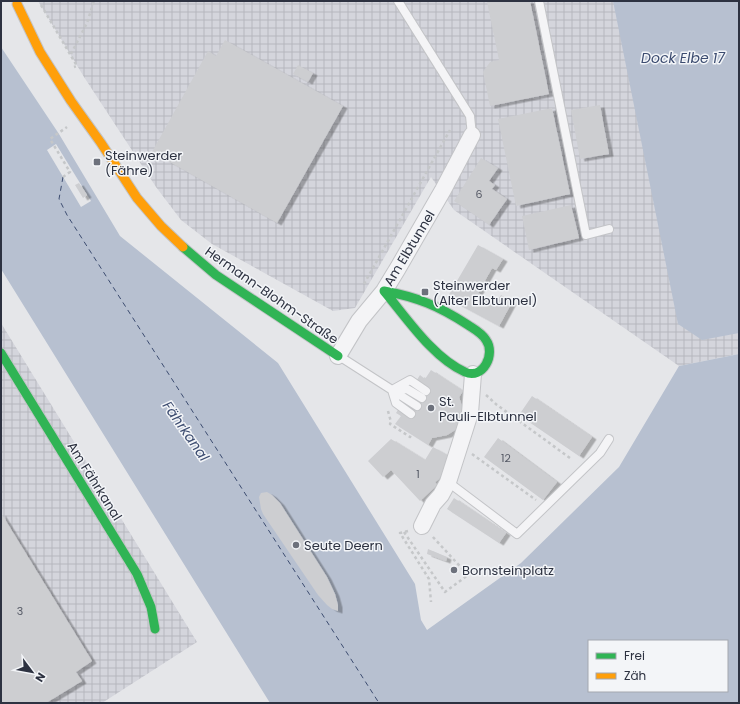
<svg xmlns="http://www.w3.org/2000/svg" width="740" height="704" font-family="Poppins,sans-serif">
<style>
.industrial{fill:url(#industrial-grid)}
.water{fill:#b7c0d0;fill-rule:evenodd}
.pier{fill:#e5e6e9}
.lines{fill:none;stroke-linecap:round;stroke-linejoin:round}
.ferry{stroke:#3c4c70;stroke-width:1;stroke-dasharray:5 4;stroke-linecap:butt}
.building{fill:#cdced1;filter:url(#shadow)}
.lane-casing{stroke:#c3c4c7;stroke-width:10}
.street-casing{stroke:#c3c4c7;stroke-width:18}
.fast-casing{stroke:#c3c4c7;stroke-width:11}
.slow-casing{stroke:#c3c4c7;stroke-width:11}
.path{stroke:#c5c7c9;stroke-width:2.5;stroke-dasharray:3 3;stroke-linecap:butt}
.lane{stroke:#f4f4f6;stroke-width:8}
.street{stroke:#f4f4f6;stroke-width:16}
.fast{stroke:#30b455;stroke-width:9}
.slow{stroke:#ff9f0a;stroke-width:9}
.poi-dot{fill:#6d717c;stroke:#f3f5f8;stroke-width:1.5}
.labels{text-anchor:middle;stroke-width:3;stroke-linejoin:round;paint-order:stroke}
.number-label{font-size:11px;fill:#565a66}
.poi-label{font-size:13px;fill:#2d3241;stroke:#f3f5f8;text-anchor:start}
.street-label{font-size:13px;fill:#2d3241;stroke:#f3f5f8}
.water-label{font-size:14px;font-style:italic;fill:#3c4c70;stroke:#f3f5f8}
</style>
<defs>
<pattern id="industrial-grid" width="8" height="8" patternUnits="userSpaceOnUse"><rect width="8" height="8" fill="#d4d5dc"/><path d="M0 4h8M4 0v8" fill="none" stroke="#b6b7be"/></pattern>
<filter id="shadow"><feDropShadow dx="4.5" dy="2.5" stdDeviation="0" flood-color="#0004"/></filter>
</defs>
<rect width="100%" height="100%" fill="#e5e6e9"/>
<path class="industrial" d="M38,1H739V354L679,366L454,210L431,177L355,308L333,311L212,244L181,220L156,187L84,77Z
M1,323L197,642L102,703H1Z"/>
<path class="water" d="M613,1H739V333L702,340L678,324Z
M1,47L59,134L120,236L278,363L415,584L421,620L427,630L521,563L619,467L679,366L739,354V703H270L1,269ZM589,641H727V691H589Z"/>
<path class="pier" d="M56,144L91,201L81,207L47,150Z"/>
<g class="lines">
<path class="ferry" d="M63,177L59,199L67,215L379,703"/>
</g>
<path class="building" d="M494,1H530L549,94L490,106L483,72L490,62L499,60L487,2Z
M225,40L343,106L277,223L152,152L208,51L216,56Z
M298,65L313,73L308,82L293,74Z
M600,105L609,154L580,159L571,110Z
M552,108L570,194L516,206L498,119Z
M481,158L498,168L489,181L495,185L492,189L507,199L489,225L454,201Z
M79,183L87,195L83,198L75,185Z
M571,205L579,238L529,250L522,216Z
M478,245L503,259L496,270L492,268L478,293L496,303L501,295L512,302L499,326L447,298Z
M431,370L463,391L459,397L463,410L458,427L455,430L447,435L432,438L428,445L395,424L401,416L396,413L420,375L425,379Z
M532,396L592,437L579,456L519,415Z
M498,438L557,482L543,500L484,457Z
M391,439L425,460L433,447L451,457L439,479L435,482L437,485L420,501L391,470L383,477L368,461Z
M267,492L272,495L280,503L327,577L335,594L338,605V611L332,609L327,605L318,595L263,514L261,509L259,497L261,493Z
M454,498L506,533L499,543L447,509Z
M1,513L92,661L76,672L82,681L46,703H1Z
M428,549L447,557L446,561L427,554Z"/>
<g class="lines">
<defs>
<path id="lane" d="M398,1L470,116L472,135
M539,1L586,235L609,229
M339,356L417,406
M392,390L410,380L426,391
M392,390L396,403L411,414
M395,390L407,389L422,398
M448,482L517,534L600,453L609,439"/>
<path id="street" d="M338,356L359,321L384,291L398,268L443,190L472,135
M422,526L433,504L441,495L448,482L470,413L473,374"/>
<path id="fast" d="M183,247L216,275L338,356
M384,291C417,297 439,306 468,325C474,329 482,333 486,340C496,354 483,380 465,372C433,358 406,317 384,291Z
M1,353L137,574L151,607L155,629"/>
<path id="slow" d="M17,4L40,52L71,101L101,143L137,198L161,226L183,247"/>
</defs>
<use href="#lane" class="lane-casing"/>
<use href="#street" class="street-casing"/>
<use href="#fast" class="fast-casing"/>
<use href="#slow" class="slow-casing"/>
<path class="path" d="M41,5L77,66L74,67
M71,54L87,23L94,1
M63,177L70,172L50,139L67,127
M364,284L450,130
M486,395L497,405L570,458
M388,411L391,422L390,424L410,437L411,434
M472,454L536,500
M408,531L400,533L429,579L431,602
M404,532L445,592L468,575L432,536"/>
<use href="#lane" class="lane"/>
<use href="#street" class="street"/>
<use href="#fast" class="fast"/>
<use href="#slow" class="slow"/>
</g>
<g class="poi-dot">
<rect x="93" y="158" width="8" height="8" rx="2"/>
<rect x="421" y="288" width="8" height="8" rx="2"/>
<circle cx="431" cy="408" r="4"/>
<circle cx="296" cy="545" r="4"/>
<circle cx="454" cy="570" r="4"/>
</g>
<g class="labels">
<g class="number-label">
<text x="479" y="198">6</text>
<text x="506" y="462">12</text>
<text x="418" y="478">1</text>
<text x="20" y="615">3</text>
</g>
<g class="poi-label">
<text x="105" y="160">Steinwerder<tspan x="105" dy="15">(Fähre)</tspan></text>
<text x="433" y="290">Steinwerder<tspan x="433" dy="15">(Alter Elbtunnel)</tspan></text>
<text x="439" y="406">St.<tspan x="439" dy="15">Pauli-Elbtunnel</tspan></text>
<text x="304" y="550">Seute Deern</text>
<text x="462" y="575">Bornsteinplatz</text>
</g>
<g class="street-label">
<text transform="translate(409 248) rotate(-59)" y="5">Am Elbtunnel</text>
<text transform="translate(272 295) rotate(35)" y="5">Hermann-Blohm-Straße</text>
<text transform="translate(95 481) rotate(58)" y="5">Am Fährkanal</text>
</g>
<g class="water-label">
<text x="683" y="63">Dock Elbe 17</text>
<text transform="translate(186 431) rotate(55)" y="5">Fährkanal</text>
</g>
</g>
<rect width="740" height="704" fill="none" stroke="#2d3241" stroke-width="4"/>
<rect x="588" y="640" width="140" height="52" fill="#f3f5f8" stroke="#a4a7af"/>
<rect x="596" y="653" width="20" height="6" fill="#30b455" stroke="#a4a7af"/>
<text x="624" y="660" font-size="12" fill="#2d3241">Frei</text>
<rect x="596" y="673" width="20" height="6" fill="#ff9f0a" stroke="#a4a7af"/>
<text x="624" y="680" font-size="12" fill="#2d3241">Zäh</text>
<g transform="translate(32 672) rotate(122)" stroke="#f3f5f8" stroke-width="3" paint-order="stroke">
<path d="M0-3L7 15L0 10L-7 15Z" fill="#2d3241"/>
<text y="-6" font-size="11" font-weight="bold" text-anchor="middle" fill="#2d3241">N</text>
</g>
</svg>
